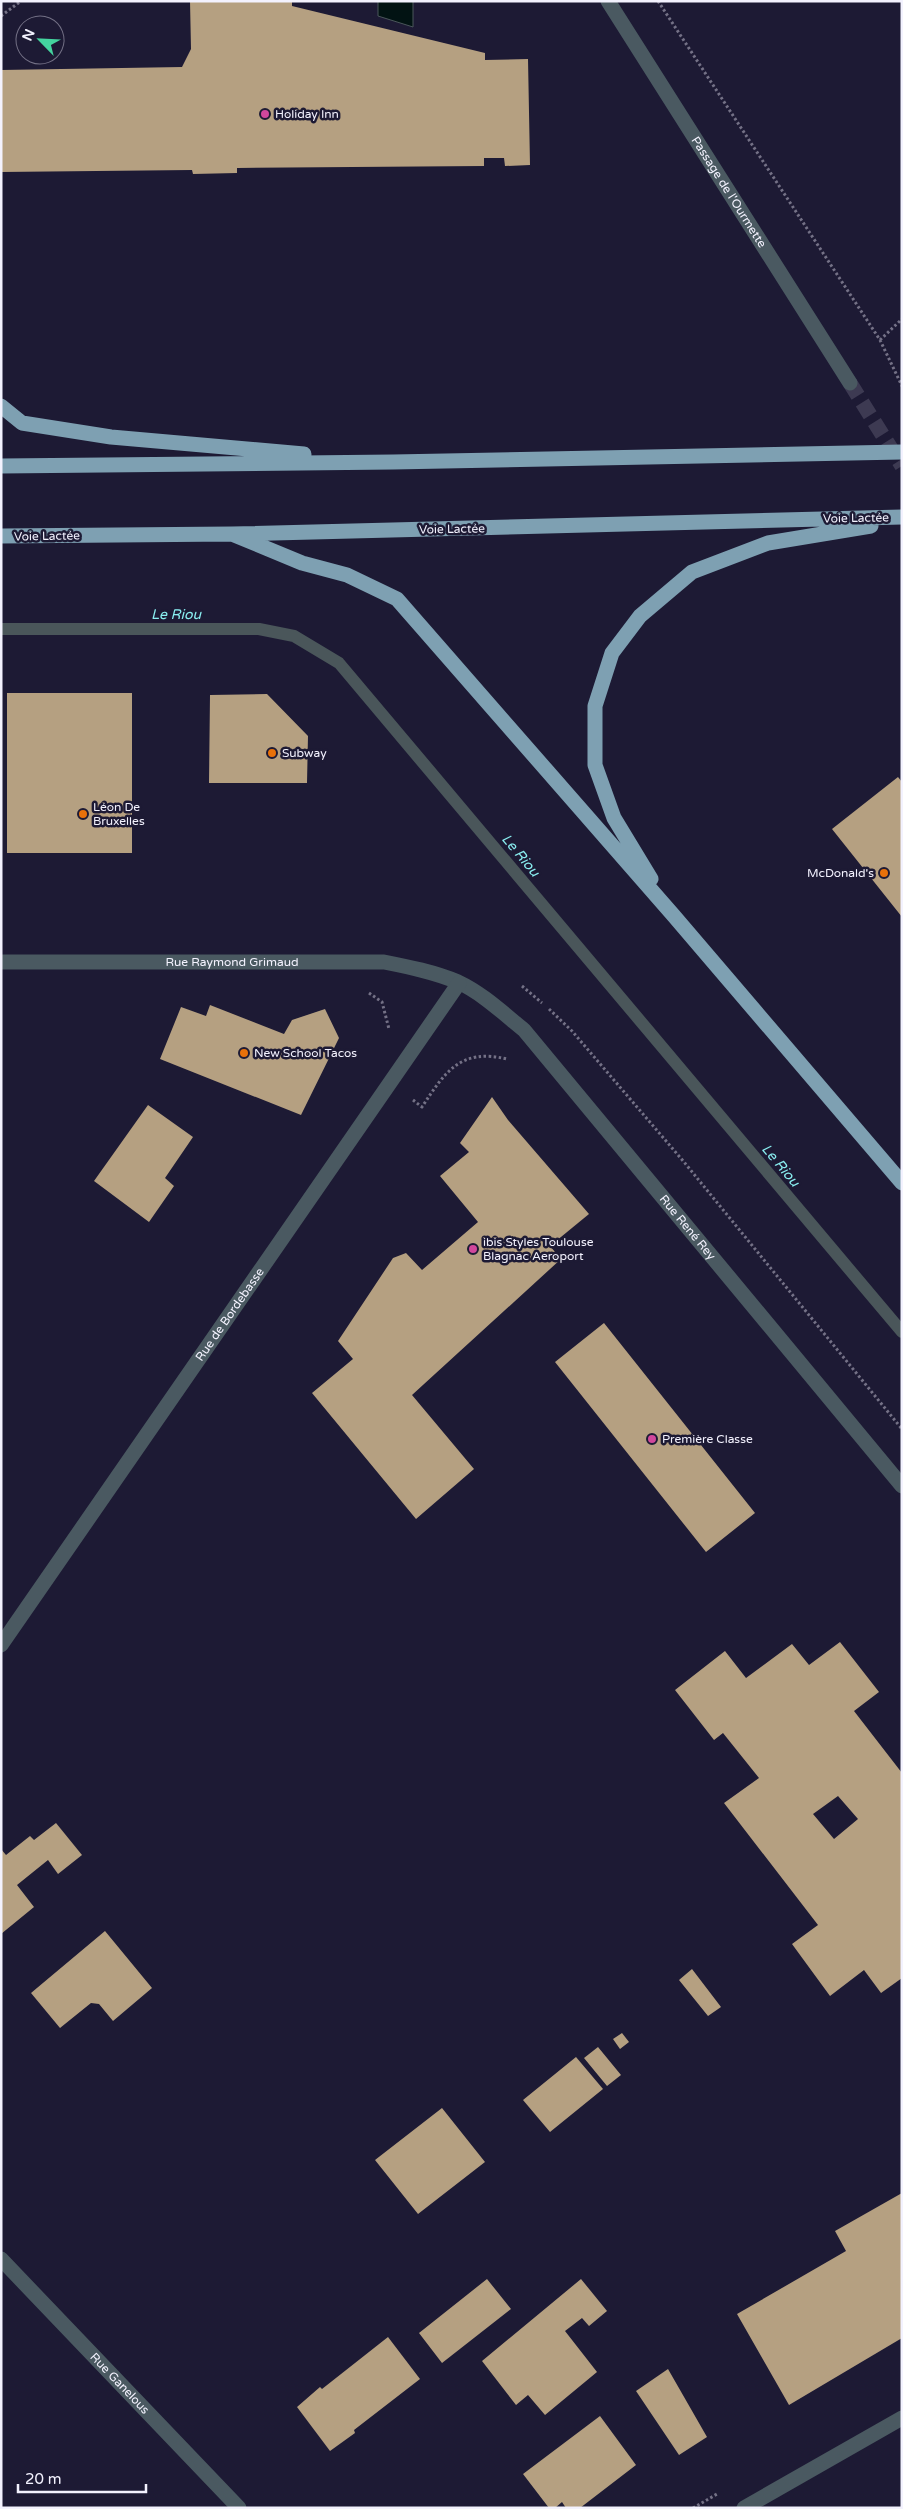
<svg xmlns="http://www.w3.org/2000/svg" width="903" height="2509" font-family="'Varela Round',sans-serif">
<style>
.water{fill:#021313;stroke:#4a565a}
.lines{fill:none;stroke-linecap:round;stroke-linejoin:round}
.stream{stroke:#4a565a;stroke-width:12}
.building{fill:#b5a081;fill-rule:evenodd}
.tertiary-tunnel{stroke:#3d3a52;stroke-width:15;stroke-dasharray:15 8;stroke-linecap:butt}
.path{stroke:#747186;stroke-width:3;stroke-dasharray:2.5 2.5;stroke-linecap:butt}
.minor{stroke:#4a5961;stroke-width:15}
.tertiary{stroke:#4a5961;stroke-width:15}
.trunk{stroke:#7ea0b2;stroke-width:15}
.hotel-dot{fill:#d1479c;stroke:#1d1a34;stroke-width:2}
.food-dot{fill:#e8710a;stroke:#1d1a34;stroke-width:2}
.labels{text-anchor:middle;stroke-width:5;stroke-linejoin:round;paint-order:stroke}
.poi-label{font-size:12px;fill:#f3f2fe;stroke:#1d1a34;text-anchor:start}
.street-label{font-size:12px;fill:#f3f2fe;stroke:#1d1a34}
.water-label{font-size:14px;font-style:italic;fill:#8aeff1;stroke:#1d1a34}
</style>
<rect width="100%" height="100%" fill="#1d1a34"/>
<path class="water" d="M378,1H413V27L378,16Z"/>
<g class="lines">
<path class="stream" d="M1,629H259L294,636L339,663L902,1332"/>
</g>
<path class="building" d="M190,1H292V6L485,53V60L528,59L530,165L505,166L504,158H484V166L237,168V173L193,174L192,170L1,172V70L182,67L191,49Z
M7,693H132V853H7Z
M267,694L308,736L307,783H209L210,695Z
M898,777L902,782V917L832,829Z
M210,1005L284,1034L292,1020L325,1009L339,1038L301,1115L160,1059L181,1007L206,1016Z
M492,1097L508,1120L589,1214L550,1246L561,1259L412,1395L474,1469L416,1519L312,1393L353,1359L338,1341L393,1258L406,1253L422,1270L478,1222L440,1176L469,1152L460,1143Z
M148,1105L193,1137L165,1178L174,1186L149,1222L94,1181Z
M604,1323L755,1513L706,1552L555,1362Z
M840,1642L879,1692L854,1711L902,1773V1978L881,1993L864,1970L830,1996L792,1944L818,1925L724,1803L759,1778L723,1733L714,1740L675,1690L725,1651L746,1678L792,1644L809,1665ZM838,1796L858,1819L834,1839L813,1814Z
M56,1823L82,1855L58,1874L48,1860L17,1885L34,1907L1,1934V1849L6,1855L30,1836L34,1840Z
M105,1931L152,1988L113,2021L99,2004L91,2003L60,2028L31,1993Z
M692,1969L721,2007L708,2016L679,1980Z
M622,2033L629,2042L620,2049L613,2039Z
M598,2047L621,2075L607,2086L584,2058Z
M576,2057L603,2089L550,2132L523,2100Z
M442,2108L485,2162L418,2214L375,2160Z
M902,2193V2338L789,2405L737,2314L846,2251L835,2231Z
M487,2279L511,2309L442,2363L419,2333Z
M581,2279L607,2311L589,2326L582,2318L565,2331L597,2372L545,2415L528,2395L516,2405L482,2361Z
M388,2337L420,2379L354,2430L355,2433L330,2451L297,2407L320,2387L322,2389Z
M668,2369L707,2437L679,2455L636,2391Z
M600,2416L636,2465L580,2508H566L562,2502L555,2508H549L523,2474Z"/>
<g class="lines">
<path class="tertiary-tunnel" d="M850,383L902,466"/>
<path class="path" d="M658,1L880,340L902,386
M1,16L21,1
M880,340L902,319
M522,986L542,1003
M369,993L382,1002L389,1029
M549,1009L572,1031L684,1162L902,1429
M413,1100L422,1107C445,1072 460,1048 507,1059
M693,2508L717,2494"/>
<g class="minor">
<path id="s1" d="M1,962H384C409,967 434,972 458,982C482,993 503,1013 524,1030L902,1486"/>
<path id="s2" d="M1,1645L459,983"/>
<path id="s3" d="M1,2259L239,2508"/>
<path d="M744,2508L902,2418"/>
</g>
<path class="tertiary" id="s4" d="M608,1L850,383"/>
<path class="trunk" d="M1,406L22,423L111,437L304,454
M1,466L393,462L902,452
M232,534L302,563L347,575L397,599L674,916L902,1183
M1,536L232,534L902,517
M651,879L614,818L595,765V706L612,653L640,616L692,572L768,543L871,526"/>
</g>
<g class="hotel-dot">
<circle cx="265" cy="114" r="5"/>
<circle cx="473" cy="1249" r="5"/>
<circle cx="652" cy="1439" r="5"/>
</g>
<g class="food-dot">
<circle cx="272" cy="753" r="5"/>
<circle cx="83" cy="814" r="5"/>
<circle cx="884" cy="873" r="5"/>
<circle cx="244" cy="1053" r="5"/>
</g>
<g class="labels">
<g class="poi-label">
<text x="275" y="118">Holiday Inn</text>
<text x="282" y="757">Subway</text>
<text x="93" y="811">Léon De<tspan x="93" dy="14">Bruxelles</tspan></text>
<text x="874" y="877" text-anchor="end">McDonald's</text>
<text x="254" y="1057">New School Tacos</text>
<text x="483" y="1246">ibis Styles Toulouse<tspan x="483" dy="14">Blagnac Aeroport</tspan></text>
<text x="662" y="1443">Première Classe</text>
</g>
<g class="street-label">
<text dy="4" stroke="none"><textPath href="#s4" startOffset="226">Passage de l'Ourmette</textPath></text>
<text transform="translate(856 518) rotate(-1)" y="4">Voie Lactée</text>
<text transform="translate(452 529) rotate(-1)" y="4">Voie Lactée</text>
<text transform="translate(47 536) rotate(-1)" y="4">Voie Lactée</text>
<text dy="4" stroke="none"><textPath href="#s1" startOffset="231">Rue Raymond Grimaud</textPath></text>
<text dy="4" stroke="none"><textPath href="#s1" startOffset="798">Rue René Rey</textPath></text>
<text dy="4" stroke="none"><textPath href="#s2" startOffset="402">Rue de Bordebasse</textPath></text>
<text dy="4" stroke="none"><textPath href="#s3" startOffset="172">Rue Ganelous</textPath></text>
</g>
<g class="water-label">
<text x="176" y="619">Le Riou</text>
<text transform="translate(521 855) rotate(50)" y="5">Le Riou</text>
<text transform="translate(781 1165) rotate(50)" y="5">Le Riou</text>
</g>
</g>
<rect width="903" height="2509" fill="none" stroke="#f3f2fe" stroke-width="5"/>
<g transform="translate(40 40) rotate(294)"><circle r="24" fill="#1d1a34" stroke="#737085"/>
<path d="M0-4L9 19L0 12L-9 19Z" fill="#44d49f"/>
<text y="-8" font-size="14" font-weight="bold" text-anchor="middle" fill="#f3f2fe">N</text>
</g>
<path d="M18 2484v8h128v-8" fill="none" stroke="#f3f2fe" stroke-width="2.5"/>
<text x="25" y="2484" font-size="15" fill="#f3f2fe" stroke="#1d1a34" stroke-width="4" paint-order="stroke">20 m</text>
</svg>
